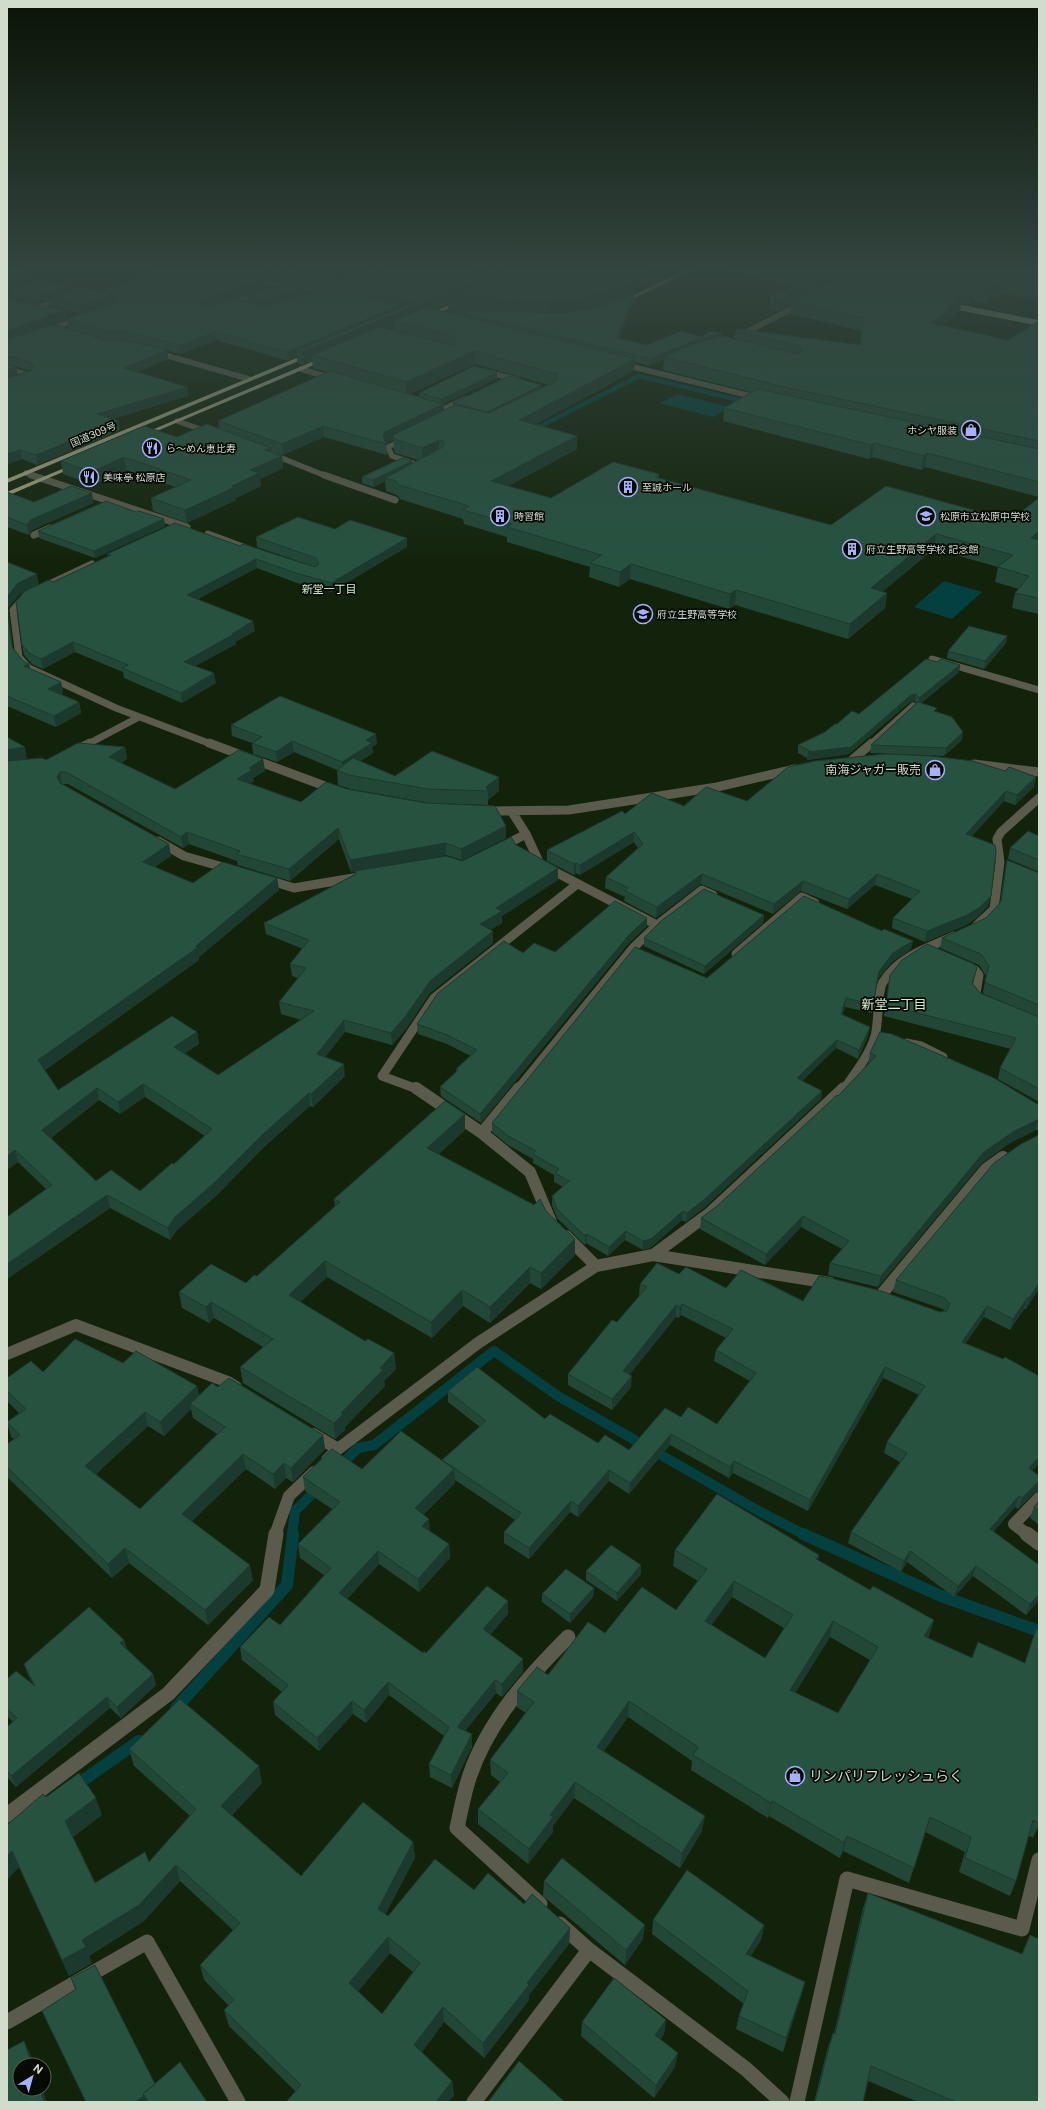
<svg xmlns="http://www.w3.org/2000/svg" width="1046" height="2109" font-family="'Public Sans','Noto Sans JP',sans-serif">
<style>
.water{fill:#03403f}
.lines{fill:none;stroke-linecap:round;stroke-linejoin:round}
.stream-far2{stroke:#03403f;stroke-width:4.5}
.stream-far1{stroke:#03403f;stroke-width:10}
.stream{stroke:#03403f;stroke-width:12}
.minor-far4{stroke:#5a5a4d;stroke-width:5.5}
.minor-far3{stroke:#5a5a4d;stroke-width:7}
.minor-far2{stroke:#5a5a4d;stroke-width:9}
.minor-far1{stroke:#5a5a4d;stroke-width:12}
.minor{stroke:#5a5a4d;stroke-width:15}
.primary{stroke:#97977b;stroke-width:5.5}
.trunk{fill:#a3a384;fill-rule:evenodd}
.wall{fill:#224737;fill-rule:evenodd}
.shaded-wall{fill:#1b392d}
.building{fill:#275240;stroke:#1b392d;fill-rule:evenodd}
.labels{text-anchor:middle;stroke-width:3.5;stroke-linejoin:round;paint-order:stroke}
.far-poi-label{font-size:10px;fill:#d1dccc;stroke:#050a03;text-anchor:start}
.far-street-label{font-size:10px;fill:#d1dccc;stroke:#050a03}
.far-neighbourhood-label{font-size:11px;fill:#d6eccd;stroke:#050a03}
.poi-label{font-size:12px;fill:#d1dccc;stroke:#050a03;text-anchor:end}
.neighbourhood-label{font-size:13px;fill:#d6eccd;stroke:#050a03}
.near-poi-label{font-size:14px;fill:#d1dccc;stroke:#050a03;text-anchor:start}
</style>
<rect width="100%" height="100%" fill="#13230b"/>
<path class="water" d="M677,394L730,407L713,417L660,403Z
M944,581L982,592L952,619L914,607Z"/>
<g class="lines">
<path class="stream-far2" d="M531,431L639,376L747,402"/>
<path class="stream-far1" d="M340,1466L358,1448L374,1445L494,1351L558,1396L757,1510L805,1535
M292,1535L295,1511L318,1488"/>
<path class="stream" d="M803,1534L941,1596L1039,1631
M176,1708L287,1585L293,1534
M75,1786L139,1741"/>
<path class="minor-far4" d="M278,268L298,273L299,276L289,281L290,285
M253,281L297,286L326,293
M228,304L260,293
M36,308L64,298
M47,330L79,319
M737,337L803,303
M154,352L249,379
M621,364L759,398
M7,368L31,376L7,384
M301,369L334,379
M483,371L518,380
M441,410L465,399
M177,421L211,433
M405,439L388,447L392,456L424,467
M269,453L326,476
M26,473L34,476"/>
<path class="minor-far3" d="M31,475L187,527
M324,475L395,500
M208,534L251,550
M34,535L50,528
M41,588L92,564
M25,596L13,610L19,657L29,668L116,708L211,744
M932,659L1039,690
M88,744L139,717
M871,744L913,706"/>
<path class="minor-far2" d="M209,743L333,789
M76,750L90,743
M852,760L872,743
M974,764L1039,772
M485,811L569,810L717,787L795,769
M512,812L526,834L540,864L657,925
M158,841L184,856L230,869
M503,846L526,834
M265,879L294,888L359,877
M976,926L994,909L1000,862L997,839L1001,832L1039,798
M736,954L802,897L815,903
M964,965L975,970L979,975L976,993L980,1000
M906,1043L921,1046L943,1057
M417,1089L382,1076L434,998L576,885
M518,1089L633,948L657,925L702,890L713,895
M844,1089C855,1073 869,1056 875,1036C879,1023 877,992 883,982C898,957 929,947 954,936"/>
<path class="minor-far1" d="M416,1088L482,1133L530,1172L551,1222
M482,1133L519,1088
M566,1236L596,1266
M653,1255L710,1213L844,1088
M881,1295L986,1169L1003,1157
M7,1354L76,1325L228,1382L236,1387
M313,1434L338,1449
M327,1460L338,1449L478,1343L596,1266L653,1255L830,1283
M275,1535L289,1496L314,1472
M1028,1535L1014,1524L1039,1498"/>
<path class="minor" d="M1027,1534L1039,1543
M7,1815L168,1694L267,1590L276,1534
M540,1904L457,1828C461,1810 464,1792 470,1775C489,1720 528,1677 568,1637
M589,1950L746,2069L782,2102
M7,2022L147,1942L238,2102
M474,2102L589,1950L560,1924
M797,2102L847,1879L1022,1929L1039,1860"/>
<path class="primary" d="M947,305L1039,323"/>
<path class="trunk" d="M690,268H697L622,304L617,303Z
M461,300L463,303L429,317L424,316Z
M311,352L314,354L313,355L7,483V479Z
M326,356L329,358L328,359L145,436L140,435Z
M74,464L79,465L7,496V492Z"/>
</g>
<path class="wall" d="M141,268H209L266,287L206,306L248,301V296L305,287L306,293L267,307L327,289L297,282V276L345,280L397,282L437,293L438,292L403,283L388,273L387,271L386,268H677L635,288V293L616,300L634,294V301L619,339L647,345L702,337L722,333V336L735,339L736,330L860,345L862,331L790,314L791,304L777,311L770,309L771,297L796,285L712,268H1039V301L1000,293L985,303L973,301L968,305L961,303L960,311L942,325L1008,340L1039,321V497L925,467L921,470L872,457L869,459L723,421L724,408L751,392L663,370L664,360L650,366L635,362L634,371L536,424L577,436V449L508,486L551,498L659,474V478L831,525L1010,520L1039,498V614L1012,608L1015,593L1019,589L995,582L998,567L934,549L882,592L887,593L885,608L848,639L735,605L729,609L630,579L619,587L589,577L590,567L507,542V537L464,524L463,519L400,499L397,495L386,491L385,481L373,487L362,483V477L412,463L418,460L395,453L394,449L393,440L386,443L387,455L324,437L283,455L271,451L272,452L282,456L283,468L260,479L261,486L236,498V500L187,523L153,511L151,498L175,487L126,470L93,485L63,474L61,461L219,429L218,421L328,372L313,368L312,361L303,365L297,363V357L288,361L216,340L181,354L125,340L167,350L168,359L137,372L187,387L188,396L113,419L120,430L37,465L22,459L7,464V297L68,319L82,314L62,308L51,307L50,299L34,304L10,297L9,292L68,287V292H100L158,273ZM828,277L837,278L827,283ZM372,298L381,299L405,306L401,307ZM611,302L600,306L589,308ZM448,304V310H450V313L435,309ZM572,311L564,313L557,312H562ZM67,319L68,328L108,340L53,324ZM393,327V330L389,329ZM8,364L30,371L17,375ZM475,364L548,385L542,388L453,403V406L444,411L443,404L497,379V373L419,393V397L410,394Z
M210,268H290V276L285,280L240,275Z
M7,492L34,502L92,493L93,503L32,530L29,535L7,527Z
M164,519L165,526L95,558L39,538L38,531Z
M335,529L407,547L331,592L297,583L257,568L198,599L255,631L235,642L236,644L195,666L216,683L182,703L124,678L123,672L75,652L43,669L32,664L24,655L22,645L53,582L108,556L107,554L240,546L315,567L257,547L256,537Z
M7,562L39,584L20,594L8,608L13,649L23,661L29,664L30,669L61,682L63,693L61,694L79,702L81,713L56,727L7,706Z
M1007,636L1006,643L984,669L947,658L948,651Z
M937,662L960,665L959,672L921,703L936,712L962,740L944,756L870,753L871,745L916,703L915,701L910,702L849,754L807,760V758L798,753V745L825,732L837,724L859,714Z
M231,725L377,744L372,747L373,753L360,761L395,776L499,777V791L488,800V805L429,803L351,789L338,785L337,770L294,752L277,762L253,754L252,743L232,736Z
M125,747L127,759L121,763L175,789L263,759L265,771L253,778L254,781L249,784L301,802L347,789L506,838L462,860L446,855L351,872L339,839L290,881L238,865L237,861L189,844L183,848L68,784H62L171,856L155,867L193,883L277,878L279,890L199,957V960L45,1070L58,1090L197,1032L199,1044L185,1053L218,1075L301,1020L281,1014L279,1002L298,978L292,976L290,964L303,949L266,934L264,923L355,874V871L462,861L516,845L558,868V880L502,916V923L490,930L493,943L430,993L406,1029L392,1045L345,1032L325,1057L345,1076L313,1107L310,1106L264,1147L216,1196L177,1230L170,1240L110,1208L7,1279V1217L46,1189L18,1162L7,1170L27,759L46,760ZM145,1097L205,1136L174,1164L140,1191L96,1181L51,1138L99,1100L120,1114Z
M1034,787L1015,805L1004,801L972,836L991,896L988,906L977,918L964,926L925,942L892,928L893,918L912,899L875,885L847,909L801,891L773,914L701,884L656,918L624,901L625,897L605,888L606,877L638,848L634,842L580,875L576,873L574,875L547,861V850L625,814L684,806L747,801Z
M1039,836V872L1008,859L1010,848Z
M1007,860L1039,873V1017L984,994L983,992L986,976L979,965L940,948L942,938L986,918L1000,903L1005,871Z
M764,915L763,923L704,974L644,946V938Z
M647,926L628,944L481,1123L441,1096L440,1087L456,1072V1069L471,1056L447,1044L418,1034L417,1024L523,953L555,952Z
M911,949L892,962L877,979L872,1013L845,1007L842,1015L868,1036L858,1059L836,1048L802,1081L822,1091L821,1099L705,1207L686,1222L682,1220L650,1248L643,1250L625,1240L608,1256L586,1243L585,1245L557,1218L552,1205V1196L563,1187L554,1182V1175L533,1163V1159L508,1145L492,1132V1123L707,978Z
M977,968L973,984L980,993L1039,1017V1102L998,1079L1000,1068L1011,1049L884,1016L890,975Z
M870,1053L1039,1105V1130H1036L1010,1143L982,1163L878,1287L828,1275L830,1263L842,1249L801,1227L765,1265L700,1229L701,1218L716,1207L838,1096L868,1064Z
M465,1114V1130L439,1154L546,1211L575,1255L541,1289L530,1283L490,1323L463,1306L432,1338L327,1277L300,1302L365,1341L394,1353L396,1369L384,1381L385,1386L345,1427V1430L335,1439L243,1383L240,1367L263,1347L214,1318L209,1323L182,1308L179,1292L246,1283L257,1276L335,1206L334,1199Z
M679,1274L726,1288L803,1301L940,1312L944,1311L943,1309L893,1292L896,1280L1039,1283L1026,1309H1024L1010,1330L984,1317L965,1344L1033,1471L1039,1476V1492L1034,1493L1018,1509L1015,1507L994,1531L1039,1600L1026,1615L973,1576L954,1597L907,1562L901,1572L848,1543L851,1532L900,1462L884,1453L887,1442L919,1395L883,1378L808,1511L733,1473L729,1478L670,1445L629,1494L609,1481L578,1517L570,1512L529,1559L504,1543V1532L515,1520L455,1480V1483L423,1515L430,1531L449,1544L450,1558L419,1592L379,1564L347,1599L423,1653H426L508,1614L490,1635L523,1672L502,1697L496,1693L465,1731L472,1747L452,1788L430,1777L429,1764L444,1736L389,1695L366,1723L353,1714L319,1751L275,1715L273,1702L282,1692L242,1660L240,1647L280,1625L324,1575L300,1558L298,1544L332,1509L305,1491L303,1477L362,1469L442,1460L480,1427L448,1402V1391L545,1419L598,1443L629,1450L681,1417L717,1424L750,1381L714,1361L716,1350L726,1338L681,1315L679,1318L676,1317L629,1375L631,1387L612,1410L568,1385V1374L617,1322L640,1296L639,1295L640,1284Z
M123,1363L197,1386L199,1396L218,1387L323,1435L325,1449L293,1482L286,1478L275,1489L246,1469L192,1521L253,1580L208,1625L129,1563L112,1578L7,1477V1444L14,1439L11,1437L7,1422L19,1413L7,1401V1378L43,1372ZM191,1409L193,1418L217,1434L140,1509L96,1474L148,1426L164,1436Z
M1039,1501V1525L1030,1518L1034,1507Z
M675,1550L819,1555L818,1560L929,1636L928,1638L972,1658L1025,1663L1036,1629L1039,1630V1825L1033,1838L1029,1836L1016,1881L1010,1896L959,1872L965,1852L925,1832L909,1883L843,1851L840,1858L769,1816L768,1818L691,1770L692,1761L628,1717L604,1751L702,1831L680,1868L574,1798L553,1826V1832L528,1864L478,1824V1809L500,1782L491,1775L490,1760L526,1713L517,1707V1691L548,1675L605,1633L676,1610L698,1581L673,1566ZM732,1597L784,1628L765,1658L711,1625ZM830,1637L870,1660L838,1713L795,1693Z
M641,1565V1574L617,1601L586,1580V1571Z
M594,1588L593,1597L570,1623L542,1602V1594Z
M124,1640L127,1649L153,1674L156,1685L121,1718L110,1708L16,1787L7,1777V1727L13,1722L7,1716V1679L33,1684L28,1675L24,1664Z
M129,1749L262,1783L232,1815L301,1876L413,1842L415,1858L385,1914L388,1916L474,1890L524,1904L570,1928L569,1944L529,1995V2000L484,2058L444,2022L422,2052L452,2081L454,2096L295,2091L229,2026L224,2010L229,2006L204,1980L200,1965L233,1930L180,1881L144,1921L89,1956L92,1963L69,1976L19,1867L7,1880V1825L46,1797L102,1815L73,1837L95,1883L149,1862L190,1816L134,1766ZM390,1953L413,1972L382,2014L358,1991Z
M544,1881L643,1939L625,1965L543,1896Z
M868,1893L1039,2102H918L868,2081L863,2102H814L828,2047L833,2033L834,2034L863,1908Z
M653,1920L764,1925L761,1940L750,1956L805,1982L801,1996L783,2052L736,2029L739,2016L744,2004L652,1934Z
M71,1978L155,2084L207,2102H85L75,1989Z
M666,2020L664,2034L660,2039L675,2067L654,2098L581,2036L582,2022Z"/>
<path class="shaded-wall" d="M28,268H56L26,277L27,282L7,290V281L16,271Z
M289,268H290V276L285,280L284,272Z
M483,268H534L448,298V304L402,324L393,321V327L321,358L312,355V361L303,365L302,352L296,351L297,357L288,361L287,352L401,305L402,311L448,292V283Z
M653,268H677L635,288V293L613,302L581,310L549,313V301L629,279Z
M828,273L827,285L791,302V304L777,311L778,299Z
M265,278L266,287L205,307L202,311L201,302L204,299Z
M1002,281L1000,293L985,303L987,291Z
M68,287V292L34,304L33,298Z
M305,287L306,293L267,307L266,301Z
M975,289L973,301L968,305L970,293Z
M114,294L116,302L82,314L81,305Z
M634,294V301L617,345V338Z
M961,299L960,311L929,335L931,323Z
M67,310L68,319L7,340V331Z
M215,332L216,340L181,354L180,345Z
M722,333V340L664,357V360L650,366V359L696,340Z
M167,350L168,359L125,377L124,368Z
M474,351L475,364L407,395L406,382Z
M635,359L634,371L519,433V420Z
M16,367L18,376L7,380V370Z
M497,373V379L443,404L444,415L393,435V440L386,444L383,436L385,432L441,405V399Z
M542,385V391L487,418V412Z
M187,387L188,396L99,423L97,414Z
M119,421L120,430L37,465L36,455Z
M323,426L324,437L283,455L282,444Z
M577,436V449L492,495L491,481Z
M439,440V453L422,462V448Z
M874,443L872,457L869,459L871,445Z
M271,448L272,460L282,456L283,468L260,479L261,486L236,498V500L187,523L185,510L232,486L250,470L265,450Z
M20,450L22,459L7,464V454Z
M927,453L925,467L921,470L924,456Z
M124,457L126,470L93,485L91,472Z
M412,461V467L385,478V481L373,487V480Z
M92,493L93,503L32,530L29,535L27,525L30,520Z
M164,519L165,526L95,558L94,551Z
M1039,531V543L1031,538Z
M936,534L934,549L869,603L871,588Z
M407,538V547L331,592V583Z
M256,559L257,568L188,604L187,595Z
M631,564L630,579L619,587L620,572Z
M37,574L39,584L20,594L8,608L14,658L12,647L7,606V597L18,583Z
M736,590L735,605L729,609L730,594Z
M887,593L885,608L848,639L850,624Z
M253,621L255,631L235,642L236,644L185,672L184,662Z
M1007,636L1006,643L984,669L985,661Z
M73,642L75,652L43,669L41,659Z
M29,664L31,675L24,666Z
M960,665L959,672L918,706L919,698Z
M214,673L216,683L182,703L181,693Z
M61,682L63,693L50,700L48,689Z
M916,694L915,701L910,702L849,754L807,760L808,752L911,695Z
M79,702L81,713L56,727L54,716Z
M963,732L962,740L944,756L946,748Z
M376,734L377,744L372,747L373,753L343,772L342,762L366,740Z
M292,741L294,752L277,762L276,752Z
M25,747L27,759L7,762V750Z
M125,747L127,759L111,768L109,757Z
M263,759L265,771L253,778L254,781L238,791L237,779L249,768Z
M60,772L62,784L59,789L57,777Z
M499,777V791L488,800V791L486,787Z
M1036,777L1034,787L1015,805L1017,795Z
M1006,791L1004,801L964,844L966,834Z
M506,826V838L462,860L461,849Z
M338,828L339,839L290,881L289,869Z
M187,832L189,844L183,848L181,837Z
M634,832V842L580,875V865Z
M446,843V855L351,872L350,860Z
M169,844L171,856L145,873L143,862Z
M576,863V873L574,875V864Z
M558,868V880L502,916V923L480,936V924L496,908Z
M702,874L701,884L656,918L657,907Z
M877,874L875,885L847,909L849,899Z
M277,878L279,890L199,957V960L41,1072L38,1060L196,946Z
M803,881L801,891L773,914L774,904Z
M991,896L988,906L977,918L964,926L925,942L927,931Z
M764,915L763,923L704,974L705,966Z
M647,918V926L628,944L481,1123L480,1114L629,935Z
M493,931V943L430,993L406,1029L392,1045L391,1033L430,981Z
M913,941L911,949L892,962L877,980L879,971L893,953Z
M846,998L845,1007L839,1023L841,1014Z
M344,1020L345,1032L318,1066L317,1054Z
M870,1027L868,1036L858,1059L859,1050Z
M197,1032L199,1044L176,1059L174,1047Z
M837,1040L836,1048L796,1087L797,1078Z
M344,1064L345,1076L313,1107L311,1094Z
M143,1084L145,1097L120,1114L118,1102Z
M97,1088L99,1100L45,1142L42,1130Z
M822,1091L821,1099L705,1207L686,1222L687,1213Z
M309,1093L310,1106L264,1147L216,1196L177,1230L170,1240L168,1228L174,1218L262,1135Z
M465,1114V1130L428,1164L427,1148Z
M1039,1118L1036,1130L1010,1143L982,1163L878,1287L881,1276L984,1152L1013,1132Z
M15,1150L18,1162L7,1170V1156Z
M107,1195L110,1208L7,1279V1264Z
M683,1211L682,1220L650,1248L643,1250V1241Z
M803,1216L801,1227L765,1265L766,1254Z
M626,1231L625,1240L608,1256L609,1247Z
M587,1234L586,1243L585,1245V1236Z
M575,1239V1255L541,1289V1273Z
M325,1261L327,1277L291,1311L289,1295Z
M530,1267V1283L490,1323V1307Z
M1039,1283V1289L1026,1309L1029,1298Z
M462,1290L463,1306L432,1338L431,1322Z
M1028,1297L1024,1309L1010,1330L1013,1319Z
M211,1302L214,1318L209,1323L206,1307Z
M682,1304L681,1315L679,1318L680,1307Z
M676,1305V1317L623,1383V1371Z
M987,1306L984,1317L959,1353L962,1342Z
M394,1353L396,1369L384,1381L385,1386L345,1427V1430L335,1439L334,1423L341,1413L380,1368Z
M885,1367L883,1378L808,1511L810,1500Z
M632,1376L631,1387L612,1410V1399Z
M197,1386L200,1401L190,1404L191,1409L164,1436L160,1422Z
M145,1412L148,1426L89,1480L85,1466Z
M671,1434L670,1445L629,1494L630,1483Z
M323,1435L325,1449L293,1482L291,1468Z
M243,1454L246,1469L185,1528L182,1514Z
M1039,1457V1464L1025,1479L1029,1468Z
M734,1461L733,1473L729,1478L730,1467Z
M284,1463L286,1478L275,1489L273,1474Z
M454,1469L455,1483L416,1522L415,1508Z
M609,1470V1481L578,1517V1506Z
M1039,1481V1492L1034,1493L1018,1509L1022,1498Z
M1019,1496L1015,1507L986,1540L990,1529Z
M571,1501L570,1512L529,1559V1548Z
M429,1519L430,1532L422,1526Z
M449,1544L450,1558L419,1592L418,1579Z
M125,1548L129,1563L112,1578L108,1564Z
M378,1551L379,1564L340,1606L339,1593Z
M910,1551L907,1562L901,1572L904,1561Z
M250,1565L253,1580L208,1625L205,1610Z
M641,1565V1574L617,1601V1593Z
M976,1566L973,1576L954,1597L958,1586Z
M734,1581L732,1597L703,1637L705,1621Z
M594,1588L593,1597L570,1623V1614Z
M1039,1594V1600L1026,1615L1030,1604Z
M508,1601V1614L483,1643V1629Z
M934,1620L929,1636L919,1652L924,1636Z
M833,1621L830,1637L787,1706L790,1690Z
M124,1640L127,1652L120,1643Z
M523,1659V1672L502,1697V1684Z
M153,1674L156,1685L121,1718L117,1707Z
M495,1680L496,1693L457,1740V1727Z
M388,1682L389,1695L366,1723L364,1710Z
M107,1697L110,1708L16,1787L11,1776Z
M352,1701L353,1714L319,1751L317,1738Z
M629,1701L628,1717L596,1762L597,1747Z
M472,1734V1747L452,1788L451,1775Z
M259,1766L262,1783L225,1823L221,1806Z
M575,1782L574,1798L553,1826V1832L528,1864L529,1849L550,1815Z
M96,1798L102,1815L71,1838L65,1821Z
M772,1801L769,1816L768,1818L771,1803Z
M705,1816L702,1831L680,1868L682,1853Z
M847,1836L843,1851L840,1858L844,1843Z
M413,1842L415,1858L380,1925L378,1909Z
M12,1851L19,1867L7,1880V1856Z
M176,1865L180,1881L144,1921L89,1956L92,1963L69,1976L62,1960L82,1940Z
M645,1925L643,1939L625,1965L626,1950Z
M764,1925L761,1940L743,1969L746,1954Z
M570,1928L569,1944L529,1995V2000L484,2058L483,2043L527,1983Z
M388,1937L390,1953L352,1999L349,1983Z
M805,1982L801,1996L783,2052L786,2038Z
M443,2007L444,2022L416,2060L414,2045Z
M666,2020L664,2034L654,2049L655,2035Z
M24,2041L31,2055L34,2065H32Z
M678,2053L675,2067L654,2098L656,2085Z
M452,2081L454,2096L448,2102H436Z
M40,2089H42L47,2102H44Z
M144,2096L147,2102H135Z"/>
<path class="building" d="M7,268H28L16,271L25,274L7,281Z
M169,268H209L237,275L265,278L204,299L201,302L202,306L206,307L233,298L267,307L320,288L379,299L401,305L287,352L215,332L180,345L124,331L108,332L67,319L117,302L120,296L114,294L81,305L61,299H50L80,287L100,292L170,268Z
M249,268H289L284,272Z
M379,268L397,282L437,293L413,302L380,293L340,287L297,276L303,271L345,280L360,273H364Z
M397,268H483L448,283L402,271Z
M497,268H506L302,352L296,351Z
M520,268H653L629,279L635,281L613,290L581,298L549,301L448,298Z
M770,268H801L828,273L778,299L771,297L813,277Z
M843,268H1039V289L1002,281L987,291L975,289L970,293Z
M842,276L961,299L931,323L1008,340L1039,321V441L789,388L664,357L699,342L724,336L797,354L802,352L799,346L736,330L737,329L860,345L865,318L791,302Z
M36,279L68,287L33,298L9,292L34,282Z
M282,284L305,287L266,301L248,296Z
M634,294L617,338L647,345L681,331L702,337L708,331L722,333L696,340L650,359L450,310L564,313L600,306Z
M7,297L41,307L67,310L7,331Z
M426,307L635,359L519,420L577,436L491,481L551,498L613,462L659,474L655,477L831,525L886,486L1010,520L1039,498V531L1031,538L1039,540V598L1015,593L1029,576L998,567L1013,555L936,534L871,588L887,593L850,624L736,590L730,594L631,564L620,572L590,563L601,555L507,527L512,524L463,510L469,506L399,485L396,481L385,478L443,447L444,441L439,440L422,448L394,439L393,435L455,405L489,413L556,381L558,378L557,374L474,351L406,382L312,355L380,327L451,345L454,344L456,340L453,336L393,321Z
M53,324L106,340H122L167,350L124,368L187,387L97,414L119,421L36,455L20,450L7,454V378L31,371L34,366L31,363L7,355V340Z
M7,364L16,367L7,370Z
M474,366L497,373L441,399L419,393Z
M330,371L443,404L385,432L383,436L386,444L323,426L282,444L218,421Z
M509,376L542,385L487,412L453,403Z
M757,389L1039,449V482L927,453L924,456L874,443L871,445L724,408Z
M207,424L271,448L265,450L282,456L250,470L259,473L232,486L235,487L185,510L151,498L191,480L124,457L91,472L61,461L144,426L177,437Z
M402,458L412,461L373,480L362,477Z
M71,486L92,493L30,520L27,525L7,517V492L34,502Z
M106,501L136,512L139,511L164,519L94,551L38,531Z
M298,517L335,529L350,520L407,538L331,583L296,573L256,559L187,595L253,621L232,634H234L184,662L214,673L181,693L122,668L128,665L73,642L41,659L30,654L22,645L16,602L25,591L49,580L53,582L111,555L107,554L175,523L240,546L243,544L315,567L319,564L316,558L256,537Z
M7,562L37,574L18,583L7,597Z
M7,606L12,647L23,661L29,664L24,666L61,682L48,689L79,702L54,716L7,696Z
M969,626L1007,636L985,661L948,651Z
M926,659L937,662L941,659L960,665L919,698L916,694L911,695L851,747L808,752L810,751L798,745L825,732L835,724H837L852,711L859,714Z
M280,696L376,734L366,740L372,743L342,762L292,741L276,752L252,743L262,737L231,725Z
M918,702L937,708L934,711L952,717L963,732L946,748L871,745Z
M7,737L25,747L7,750Z
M78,743L125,747L109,757L175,789L239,750L263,759L249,768L252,770L237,779L301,802L326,782L347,789L426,803L495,806L506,826L461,849L446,843L350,860L338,828L289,869L236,854L240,851L187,832L181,837L66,772H60L57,777L60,783L169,844L143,862L193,883L223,862L277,878L196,946L197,948L38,1060L58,1090L172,1016L197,1032L174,1047L218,1075L314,1011L279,1002L306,968L290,964L309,940L264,923L356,874L355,871L446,856L462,861L511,837L516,845L558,868L496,908L502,911L480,924L493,931L430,981L405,1017L391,1033L344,1020L317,1054L344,1064L311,1094L309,1093L262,1135L214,1183L174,1218L168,1228L107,1195L7,1264V1217L52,1185L15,1150L7,1156V761L42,758L46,760ZM143,1084L212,1129L174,1164L172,1163L140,1191L111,1170L96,1181L42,1130L97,1088L118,1102Z
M432,751L499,777L486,787L488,791L428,789L349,775L337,770L353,758L395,776Z
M885,754L931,756L973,761L1005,771L1009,767L1036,777L1017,795L1006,791L966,834L995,845L996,852L991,896L979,908L967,915L927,931L893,918L920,891L877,874L849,899L803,881L774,904L702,874L657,907L625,891L628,888L606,877L643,844L634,832L580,865L576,863L574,864L547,850L622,811L625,814L652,793L684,806L706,787L747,801L788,767L815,761Z
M1028,831L1039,836V860L1010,848Z
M1007,860L1039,873V1005L986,983L985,981L989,966L981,954L942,938L986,918L1001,902Z
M704,889L764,915L705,966L644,938L661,921Z
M804,896L882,931L884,929L913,941L893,953L879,971L873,1005L846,998L841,1014L870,1027L859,1050L837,1040L797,1078L822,1091L706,1198L687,1213L683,1211L651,1239L643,1241L626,1231L609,1247L587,1234L585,1236L557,1209L552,1196L569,1181L555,1173L559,1169L533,1154L536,1151L508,1136L492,1123L635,947L707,978Z
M615,901L647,918L629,935L480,1114L440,1087L458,1070L456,1069L477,1050L447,1035L417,1024L438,993L504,941L523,953L534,943L555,952Z
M927,944L974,964L977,968L972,983L980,993L1039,1017V1089L1000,1068L1016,1038L886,1005L890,975L902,960Z
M880,1032L892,1034L994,1078L1039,1105V1119L1013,1132L984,1152L881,1276L830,1263L849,1241L803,1216L766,1254L701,1218L716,1207L837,1095L838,1096L876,1056L870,1053Z
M445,1101L465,1114L427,1148L534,1205L540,1199L546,1211L575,1239L541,1273L530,1267L490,1307L462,1290L431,1322L325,1261L289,1295L365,1341L368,1339L394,1353L380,1368L383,1370L341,1413L343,1414L334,1423L240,1367L273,1339L211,1302L206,1307L179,1292L211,1264L246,1283L254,1275L257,1276L340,1202L334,1199Z
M1039,1135V1283L1029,1298L1028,1297L1013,1319L987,1306L962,1342L1003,1359L1005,1357L1039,1376V1457L1029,1468L1039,1476V1481L1022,1498L1019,1496L990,1529L1039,1565V1594L1030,1604L976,1566L958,1586L910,1551L904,1561L851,1532L907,1453L887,1442L925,1386L885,1367L810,1500L734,1461L730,1467L671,1434L630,1483L609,1470L578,1506L571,1501L529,1548L504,1532L521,1513L442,1460L486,1421L448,1391L477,1367L545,1419L550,1414L598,1443L605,1435L629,1450L665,1408L681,1417L688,1407L717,1424L756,1373L716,1350L733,1329L682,1304L680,1307L676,1305L623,1371L632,1376L612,1399L568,1374L612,1320L617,1322L647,1287L640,1284L657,1263L679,1274L686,1267L726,1288L741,1270L803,1301L819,1276L830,1278L881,1291L940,1312L947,1311L950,1304L945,1298L896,1280L994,1163L1021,1144Z
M75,1339L123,1363L136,1351L197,1386L160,1422L145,1412L85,1466L140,1509L225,1427L190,1404L212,1383L218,1387L229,1378L323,1435L291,1468L284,1463L273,1474L243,1454L182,1514L250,1565L205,1610L125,1548L108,1564L7,1467V1444L20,1435L7,1422L26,1409L7,1391V1378L31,1361L43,1372Z
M401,1431L454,1469L415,1508L429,1519L422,1526L449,1544L418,1579L378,1551L339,1593L423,1653L424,1651L426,1653L487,1586L508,1601L483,1629L523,1659L502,1684L495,1680L457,1727L472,1734L451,1775L429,1764L449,1727L388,1682L364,1710L352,1701L317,1738L273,1702L288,1685L240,1647L269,1617L280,1625L331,1568L298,1544L340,1502L303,1477L332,1449L362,1469Z
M717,1494L819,1555L816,1559L870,1590L873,1586L934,1620L924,1636L972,1658L978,1642L1025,1663L1036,1629L1039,1630V1823L1033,1820L1016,1881L965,1858L971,1837L930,1817L914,1868L847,1836L844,1843L772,1801L771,1803L693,1755L698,1747L629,1701L597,1747L705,1816L682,1853L575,1782L550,1815L553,1817L529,1849L478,1809L508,1773L490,1760L534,1702L517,1691L537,1667L548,1675L588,1622L605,1633L642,1587L676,1610L707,1569L675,1550ZM734,1581L793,1615L765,1658L705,1621ZM833,1621L878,1647L838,1713L790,1690Z
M1039,1501V1511L1034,1507Z
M611,1545L641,1565L617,1593L586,1571Z
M566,1569L594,1588L570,1614L542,1594Z
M89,1607L124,1640L120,1643L153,1674L117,1707L107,1697L11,1776L7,1771V1727L17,1718L7,1709V1679L16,1671L35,1686L24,1664Z
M180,1699L259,1766L221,1806L301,1876L363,1802L413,1842L378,1909L388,1916L435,1859L474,1890L488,1873L524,1904L532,1894L570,1928L527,1983L529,1985L483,2043L443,2007L414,2045L452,2081L436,2102H286L301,2085L224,2010L234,2000L200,1965L240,1923L176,1865L139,1905L82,1940L86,1947L62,1960L12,1851L7,1856V1825L43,1794L46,1797L79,1773L96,1798L65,1821L95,1883L145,1852L149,1862L196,1809L129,1749ZM388,1937L420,1963L382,2014L349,1983Z
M562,1858L645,1925L626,1950L544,1881Z
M687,1870L764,1925L746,1954L805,1982L786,2038L739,2016L748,1991L653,1920Z
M868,1893L1022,1954L1030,1935L1039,1939V2102H956L871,2066L863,2102H815L833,2033L835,2034Z
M95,1965L155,2084L143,2094L144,2096L135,2102H86L42,2011L76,1989L71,1978Z
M614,1978L666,2020L655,2035L678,2053L656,2085L582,2022Z
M24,2041L32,2065H20V2089H40L44,2102H7V2050Z
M519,2061L565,2102H488Z
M180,2062L207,2102H149L143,2094Z"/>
<linearGradient id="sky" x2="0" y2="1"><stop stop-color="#0a1306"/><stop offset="0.48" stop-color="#33453f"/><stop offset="1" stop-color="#33453f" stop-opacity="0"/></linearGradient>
<rect width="1046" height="563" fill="url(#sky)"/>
<defs>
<symbol id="shop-ring" viewBox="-11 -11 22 22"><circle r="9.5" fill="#050a03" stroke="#a6b1fc" stroke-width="1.5"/><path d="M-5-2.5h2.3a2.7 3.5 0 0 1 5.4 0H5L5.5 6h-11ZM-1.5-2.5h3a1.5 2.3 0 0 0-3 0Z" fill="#a6b1fc"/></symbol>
<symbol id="restaurant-ring" viewBox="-11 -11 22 22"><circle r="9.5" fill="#050a03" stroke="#a6b1fc" stroke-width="1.5"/><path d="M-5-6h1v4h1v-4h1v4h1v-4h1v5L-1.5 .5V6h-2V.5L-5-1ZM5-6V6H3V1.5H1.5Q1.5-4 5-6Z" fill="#a6b1fc"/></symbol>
<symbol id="building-ring" viewBox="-11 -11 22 22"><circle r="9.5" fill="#050a03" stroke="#a6b1fc" stroke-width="1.5"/><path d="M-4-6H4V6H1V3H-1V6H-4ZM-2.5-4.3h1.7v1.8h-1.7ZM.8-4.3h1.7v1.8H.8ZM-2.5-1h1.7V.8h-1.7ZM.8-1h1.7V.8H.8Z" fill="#a6b1fc"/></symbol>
<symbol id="school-ring" viewBox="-11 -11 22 22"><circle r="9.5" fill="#050a03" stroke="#a6b1fc" stroke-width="1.5"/><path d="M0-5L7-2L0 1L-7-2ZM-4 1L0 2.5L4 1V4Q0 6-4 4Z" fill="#a6b1fc"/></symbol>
</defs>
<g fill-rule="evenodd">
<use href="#shop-ring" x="960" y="419" width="22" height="22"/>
<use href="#restaurant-ring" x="141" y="437" width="22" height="22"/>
<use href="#restaurant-ring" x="78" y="466" width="22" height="22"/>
<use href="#building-ring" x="617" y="476" width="22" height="22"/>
<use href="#building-ring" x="489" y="505" width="22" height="22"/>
<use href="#school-ring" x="915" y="505" width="22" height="22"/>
<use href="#building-ring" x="841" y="538" width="22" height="22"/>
<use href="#school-ring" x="632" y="603" width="22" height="22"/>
<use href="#shop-ring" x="924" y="759" width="22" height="22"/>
<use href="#shop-ring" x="784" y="1765" width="22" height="22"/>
</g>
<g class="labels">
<g class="far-poi-label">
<text x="957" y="434" text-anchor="end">ホシヤ服装</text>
<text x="166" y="452">ら～めん恵比寿</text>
<text x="103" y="481">美味亭 松原店</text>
<text x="642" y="491">至誠ホール</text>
<text x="514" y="520">時習館</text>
<text x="940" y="520">松原市立松原中学校</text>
<text x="866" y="553">府立生野高等学校 記念館</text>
<text x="657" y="618">府立生野高等学校</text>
</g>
<g class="far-street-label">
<text transform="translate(93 434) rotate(-23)" y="4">国道309号</text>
</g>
<g class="far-neighbourhood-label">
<text x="329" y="593">新堂一丁目</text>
</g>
<g class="poi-label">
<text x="921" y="774">南海ジャガー販売</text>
</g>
<g class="neighbourhood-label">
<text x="894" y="1009">新堂二丁目</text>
</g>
<g class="near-poi-label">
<text x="809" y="1781">リンパリフレッシュらく</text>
</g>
</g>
<rect width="1046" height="2109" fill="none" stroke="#d1dccc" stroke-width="16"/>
<g transform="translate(32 2077) rotate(37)"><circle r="19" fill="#050a03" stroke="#575e53"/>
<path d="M0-3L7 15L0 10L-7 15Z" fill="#a6b1fc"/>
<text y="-6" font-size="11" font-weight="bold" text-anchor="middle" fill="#d1dccc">N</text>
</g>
</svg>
